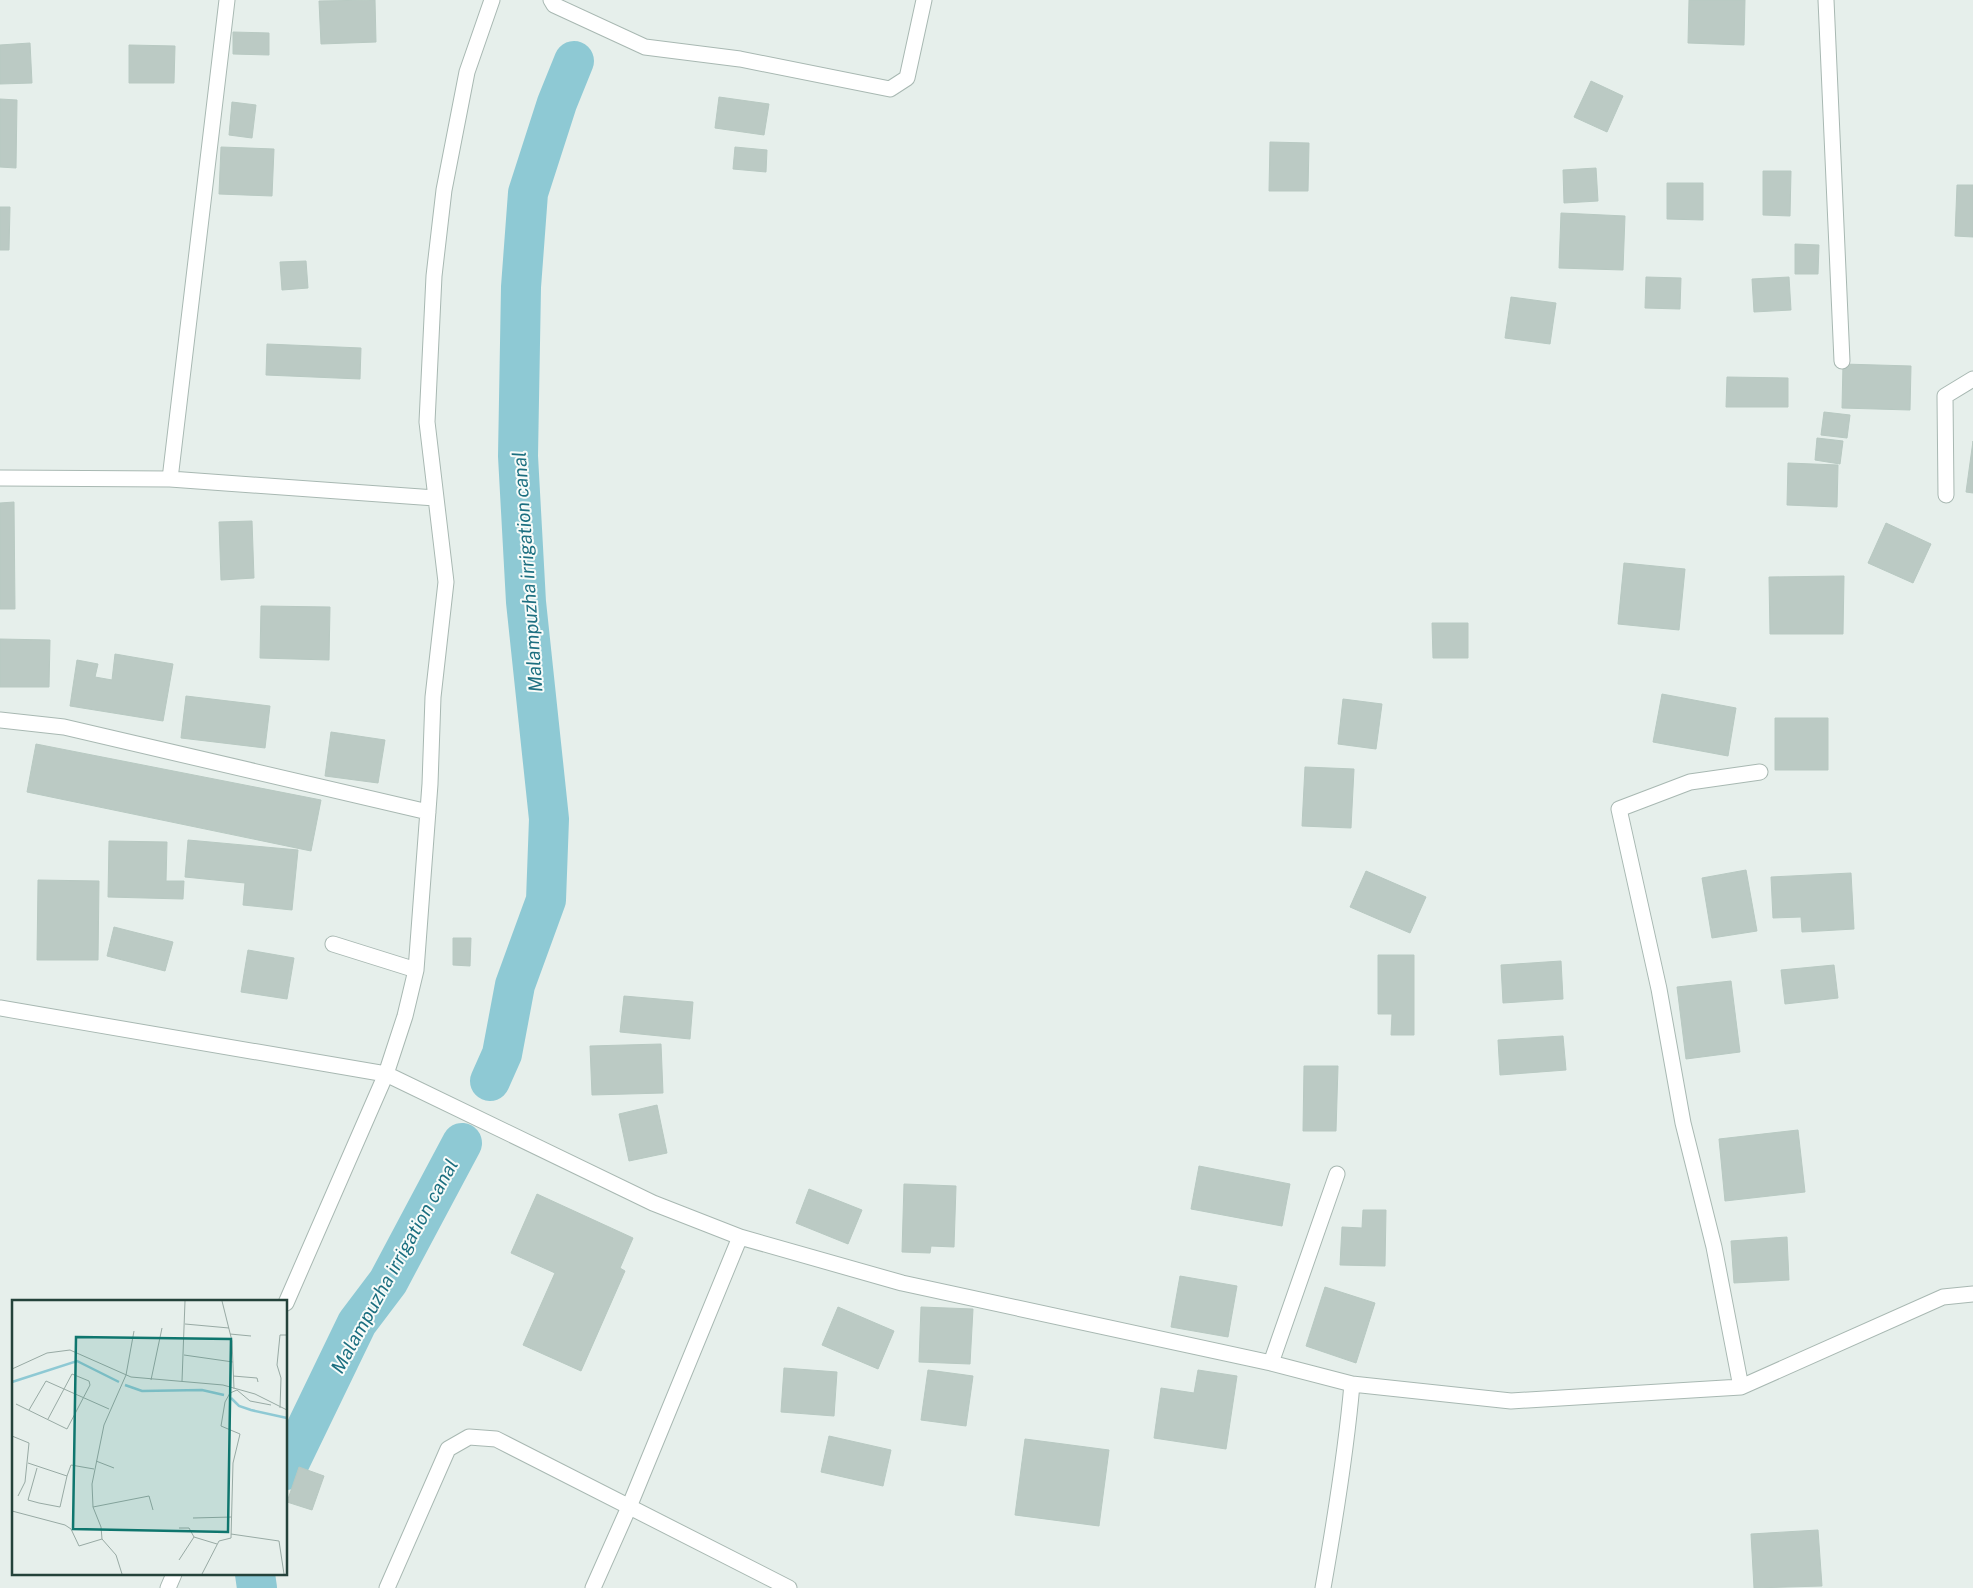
<svg xmlns="http://www.w3.org/2000/svg" width="1973" height="1588" font-family="'Public Sans',sans-serif">
<style>
.lines{fill:none;stroke-linecap:round;stroke-linejoin:round}
.canal{stroke:#8ec9d4;stroke-width:40}
.building{fill:#bbcac4;stroke:#b8c9c2}
.street-casing{stroke:#a8b8b2;stroke-width:17}
.street{stroke:#fff;stroke-width:15}
.labels{text-anchor:middle;stroke-width:4;stroke-linejoin:round;paint-order:stroke}
.water-label{font-size:19px;font-style:italic;fill:#1c6f80;stroke:#f7fbf9}
.inset-river{fill:none;stroke:#8ec9d4;stroke-width:2.5}
.inset-road{fill:none;stroke:#98aaa4;stroke-width:1}
.view{fill:#0f766e;fill-opacity:0.15;stroke:#0f766e;stroke-width:2.5}
.inset-edge{fill:none;stroke:#24423a;stroke-width:2.5}
</style>
<rect width="100%" height="100%" fill="#e6efeb"/>
<g class="lines">
<path class="canal" d="M490,1081L502,1054L515,985L546,900L549,819L526,602L518,456L521,287L528,193L557,103L574,61
M286,1470L357,1323L388,1282L462,1143
M255,1574L257,1588"/>
</g>
<path class="building" d="M375,0L376,42L321,44L319,1Z
M1689,0H1745L1744,45L1688,43Z
M233,32L269,33V55L233,54Z
M30,43L32,83L0,84V45Z
M129,45L175,46L174,83H129Z
M1591,81L1623,96L1607,132L1574,117Z
M719,97L769,104L764,135L715,128Z
M0,99L17,100L16,168L0,167Z
M232,102L256,105L252,138L229,135Z
M1270,142L1309,143L1308,191H1269Z
M221,147L274,149L272,196L219,194Z
M735,147L767,150L766,172L733,169Z
M1596,168L1598,201L1564,203L1563,170Z
M1763,171H1791L1790,216L1763,215Z
M1667,183H1703V220L1667,219Z
M1957,185H1973V237L1955,236Z
M0,207H10L9,250H0Z
M1561,213L1625,216L1623,270L1559,268Z
M1795,244L1819,245L1818,274H1795Z
M306,261L308,288L282,290L280,262Z
M1646,277L1681,278L1680,309L1645,308Z
M1789,277L1791,310L1754,312L1752,279Z
M1511,297L1556,303L1550,344L1505,338Z
M267,344L361,348L360,379L266,375Z
M1843,364L1911,366L1910,410L1842,408Z
M1727,377L1788,378V407H1726Z
M1824,412L1850,415L1847,438L1821,435Z
M1817,438L1843,441L1840,464L1815,460Z
M1973,441V493L1966,492Z
M1788,463L1838,465L1837,507L1787,505Z
M14,502L15,609H0V503Z
M252,521L254,578L221,580L219,522Z
M1886,523L1931,544L1913,583L1868,563Z
M1624,563L1685,569L1679,630L1618,624Z
M1844,576L1843,634H1770L1769,577Z
M261,606L330,607L329,660L260,658Z
M1432,623H1468V658H1433Z
M0,639L50,640L49,687H0Z
M115,654L173,664L163,721L70,706L77,660L98,664L95,677L112,680Z
M1662,694L1736,708L1728,756L1653,742Z
M186,696L270,706L265,748L181,738Z
M1343,699L1382,704L1376,749L1338,744Z
M1775,718H1828V770H1775Z
M331,732L385,740L378,783L325,776Z
M36,744L321,800L311,851L27,792Z
M1305,767L1354,769L1351,828L1302,826Z
M188,840L298,850L292,910L243,905L245,883L185,877Z
M109,841L167,842L166,881H184L183,899L108,897Z
M1746,870L1757,931L1712,938L1702,878Z
M1366,871L1426,897L1410,933L1350,907Z
M1851,873L1854,929L1802,932L1801,917L1773,918L1771,877Z
M38,880L99,881L98,960H37Z
M114,927L173,942L165,971L107,956Z
M453,938H471L470,966L453,965Z
M248,950L294,958L287,999L241,992Z
M1378,955H1414V1035H1391L1392,1014H1378Z
M1561,961L1563,999L1503,1003L1501,965Z
M1834,965L1838,998L1785,1004L1781,970Z
M1731,981L1740,1052L1686,1059L1677,987Z
M624,996L693,1002L690,1039L620,1032Z
M1563,1036L1566,1070L1500,1075L1498,1040Z
M661,1044L663,1093L592,1095L590,1046Z
M1304,1066H1338L1336,1131H1303Z
M657,1105L667,1153L629,1161L619,1114Z
M1798,1130L1805,1192L1725,1201L1719,1139Z
M1199,1166L1290,1184L1282,1226L1191,1209Z
M904,1184L956,1186L954,1247L931,1246L930,1253L902,1252Z
M809,1189L862,1210L848,1244L796,1223Z
M537,1194L633,1238L620,1268L625,1271L581,1371L523,1345L555,1273L511,1253Z
M1363,1210H1386L1385,1266L1340,1265L1342,1227L1362,1228Z
M1787,1237L1789,1280L1734,1283L1731,1241Z
M1180,1276L1237,1286L1228,1337L1171,1327Z
M1325,1287L1375,1303L1356,1363L1306,1346Z
M838,1307L894,1331L878,1369L822,1345Z
M921,1307L973,1309L970,1364L919,1362Z
M784,1368L837,1372L834,1416L781,1412Z
M928,1370L973,1376L966,1426L921,1420Z
M1198,1370L1237,1376L1226,1449L1154,1438L1161,1388L1194,1393Z
M829,1436L891,1450L883,1486L821,1472Z
M1025,1439L1109,1450L1099,1526L1015,1515Z
M299,1467L324,1476L312,1510L287,1502Z
M1818,1530L1822,1586L1754,1588L1751,1534Z"/>
<g class="lines">
<defs>
<path id="street" d="M551,0L554,5L645,47L740,59L890,89L907,78L924,0
M1826,0L1842,361
M0,478L170,479L435,498
M170,479L227,0
M1946,495L1945,396L1973,379
M0,720L64,727L428,812
M333,944L416,970
M0,1008L386,1074L653,1203L740,1237L902,1283L1271,1363L1352,1384L1511,1401L1741,1387L1943,1297L1973,1294
M286,1303L386,1074L405,1016L416,970L430,784L433,697L446,582L427,422L434,276L444,190L467,72L492,0
M1271,1363L1337,1174
M1741,1387L1714,1247L1683,1123L1659,989L1619,809L1690,782L1760,772
M168,1588L174,1574
M387,1588L448,1449L469,1437L496,1439L789,1588
M593,1588L629,1507L740,1237
M1323,1588C1335,1520 1346,1453 1352,1384"/>
</defs>
<use href="#street" class="street-casing"/>
<use href="#street" class="street"/>
</g>
<g class="labels">
<g class="water-label">
<text transform="translate(527 572) rotate(-94)" y="7">Malampuzha irrigation canal</text>
<text transform="translate(394 1266) rotate(-61)" y="7">Malampuzha irrigation canal</text>
</g>
</g>
<g transform="translate(12 1300)">
<rect width="275" height="275" fill="#e6efeb"/>
<path class="inset-river" d="M0,82L65,61L107,82M113,85L130,91L190,90L212,95M219,98L227,106L239,110L275,118"/>
<path class="inset-road" d="M210,1L220,41L222,89M173,24L217,28M218,34L239,36M172,55L221,62M0,69L35,53L58,50L119,77L211,85L243,94L275,110M221,76L245,78L246,82M139,80L150,28M170,81L173,1M4,104L55,129L78,85L77,81L60,74L36,119M268,108L269,78L265,65L268,35H275M17,110L34,81L97,109M0,136L17,143L13,182L6,196M84,161L102,168M16,163L55,176L59,165L82,169M25,168L16,200L27,203L48,207L55,176M81,207L137,196L141,210M0,211L53,225L59,229L67,246L90,239M181,218L220,217M167,228H177L182,237L205,244M219,234L267,241L272,274M167,260L182,237M110,274L104,255L90,239L89,227L81,207L80,184L92,125L114,75L122,31M190,274L207,241L219,238L221,163L228,134L209,126L213,102L218,93L225,90L238,101L259,105"/>
<path class="view" d="M64,37L219,39L216,232L61,229Z"/>
<rect width="275" height="275" class="inset-edge"/>
</g>
</svg>
